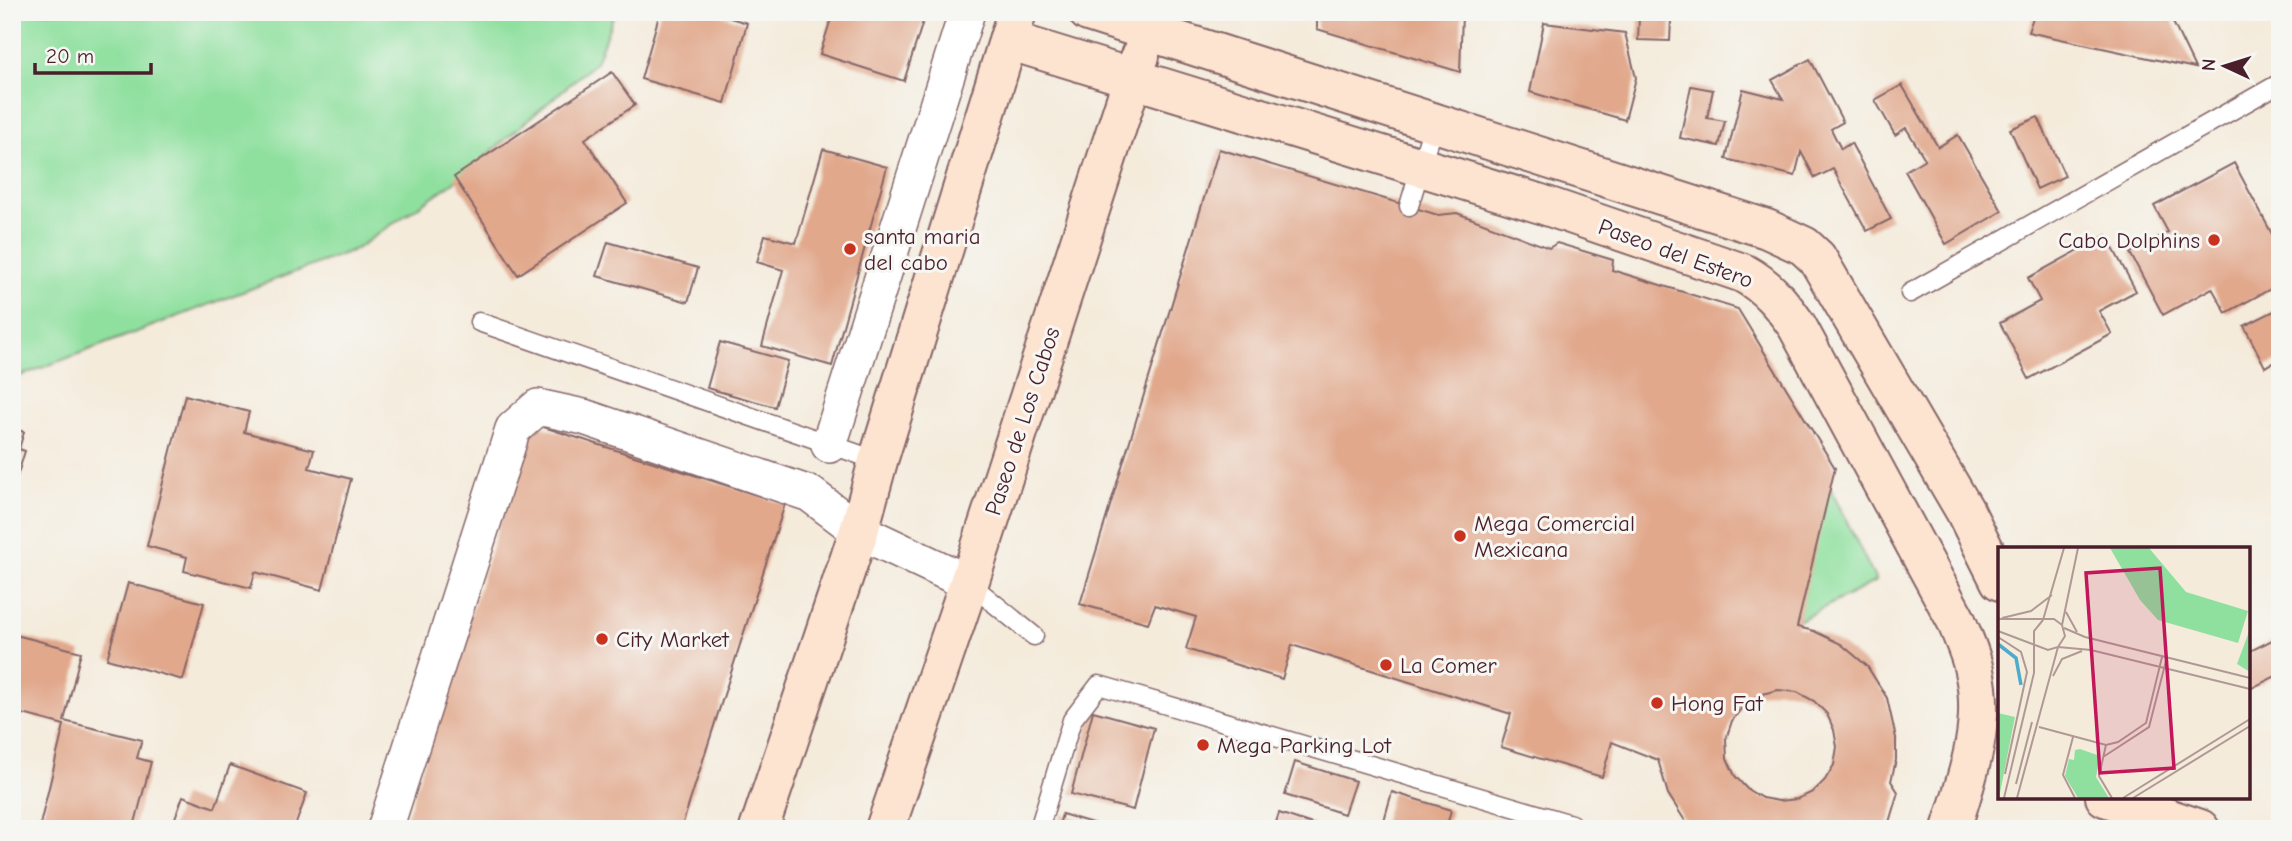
<svg xmlns="http://www.w3.org/2000/svg" width="2292" height="841" font-family="'Comic Neue',sans-serif">
<style>
.green{fill:#8fe09f;stroke:#6c8065;stroke-width:2}
.building{fill:#e1a88c;fill-rule:evenodd}
.lines{fill:none;stroke-linecap:round;stroke-linejoin:round}
.lane-casing{stroke:#866669;stroke-width:21}
.street-casing{stroke:#866669;stroke-width:38}
.secondary-casing{stroke:#866669;stroke-width:42}
.lane{stroke:#fff;stroke-width:18}
.street{stroke:#fff;stroke-width:35}
.secondary{stroke:#fde4d0;stroke-width:38}
.poi-dot{fill:#c8321e;stroke:#f6f6f2;stroke-width:2.5}
.labels{text-anchor:middle;stroke-width:6;stroke-linejoin:round;paint-order:stroke}
.poi-label{font-size:23px;fill:#4a1f2b;stroke:#f6f6f2;text-anchor:start}
.street-label{font-size:23px;fill:#4a1f2b;stroke:#f6f6f2}
.inset-river{fill:none;stroke:#4eabcc;stroke-width:3.5}
.inset-road{fill:none;stroke:#b09995;stroke-width:2}
.view{fill:#c2185b;fill-opacity:0.15;stroke:#c2185b;stroke-width:3.5}
.inset-edge{fill:none;stroke:#4a1f2b;stroke-width:3.5}
</style>
<rect width="100%" height="100%" fill="#f6f6f2"/>
<filter id="ink" filterUnits="userSpaceOnUse"><feTurbulence type="fractalNoise" baseFrequency=".0143" numOctaves="2"/><feDisplacementMap in="SourceGraphic" scale="14" xChannelSelector="R" yChannelSelector="G"/><feConvolveMatrix kernelMatrix="1 2 1 2 8 2 1 2 1" color-interpolation-filters="sRGB"/></filter>
<filter id="wash" filterUnits="userSpaceOnUse"><feTurbulence type="fractalNoise" baseFrequency=".00686" numOctaves="4" result="noise"/><feDisplacementMap in="SourceGraphic" scale="28" xChannelSelector="R" yChannelSelector="G"/><feGaussianBlur stdDeviation="1.57" result="paint"/><feColorMatrix in="noise" values="0 0 0 0 0 0 0 0 0 0 0 0 0 0 0 0 0 1.4 0 .05"/><feComposite in="paint" operator="in"/></filter>
<g filter="url(#wash)">
<rect width="100%" height="100%" fill="#f4ebdb"/>
<path class="green" d="M12,12H615L596,62L461,177L356,249L12,379Z
M1830,487L1876,581L1780,630Z"/>
<g id="blocks">
<path class="building" d="M660,12H710L747,23L725,103L641,79Z
M833,12H926L904,81L820,54Z
M1317,12L1462,14L1460,72L1317,29Z
M2035,12H2168L2195,68L2028,32Z
M1639,17L1671,19L1670,41L1638,40Z
M1544,23L1625,33L1636,78L1625,120L1530,92Z
M1810,59L1843,122L1831,129L1841,149L1851,143L1891,219L1867,231L1833,169L1815,178L1801,152L1795,176L1726,159L1743,89L1783,99L1772,80Z
M612,72L635,105L585,139L627,203L518,275L454,177Z
M1902,85L1938,147L1958,135L2002,211L1946,244L1905,171L1925,159L1906,128L1895,135L1875,100Z
M1691,86L1713,90L1707,118L1725,121L1719,146L1680,138Z
M2038,117L2065,176L2037,189L2010,129Z
M823,149L887,167L832,366L762,346L783,270L757,262L765,235L796,243Z
M1219,149L1438,215L1457,213L1549,248L1557,243L1613,260L1612,270L1738,309L1835,468L1797,627L1814,631L1841,644L1867,666L1887,698L1896,738V760L1891,781L1898,792L1887,829H1688L1689,827L1668,794L1658,760L1612,742L1602,777L1501,747L1511,714L1292,645L1282,679L1186,649L1196,617L1155,605L1148,623L1080,604ZM1778,690L1797,692L1814,701L1827,714L1834,730L1837,747L1834,765L1825,780L1813,792L1797,799L1779,801L1762,798L1747,789L1735,776L1727,758L1726,739L1732,721L1743,706L1759,695Z
M2234,163L2280,249V284L2226,313L2212,288L2163,315L2130,253L2168,232L2154,206Z
M2106,235L2136,291L2099,311L2112,334L2029,379L2000,323L2040,301L2028,278Z
M608,242L698,268L688,302L597,276Z
M2280,308V360L2265,367L2244,326Z
M720,342L788,361L775,407L707,388Z
M185,395L249,412L244,432L314,450L309,468L351,479L322,590L255,572L251,588L184,571L187,557L147,546Z
M531,423L785,504L681,829H403Z
M12,428L24,432L19,449L25,451L13,490Z
M128,583L204,603L183,680L107,659Z
M12,634L81,652L64,721L142,740L137,758L151,762L135,823L153,829H39L64,725L12,711Z
M2280,636V674L2248,690V652Z
M1093,711L1154,728L1133,810L1071,794Z
M1295,762L1355,781L1344,814L1285,795Z
M230,765L307,793L294,829H171L183,796L215,808Z
M1392,792L1451,810L1446,829H1399L1383,824Z
M1279,813L1324,828V829H1274Z
M1062,814L1109,828V829H1058Z"/>
</g>
</g>
<g filter="url(#ink)">
<use href="#blocks" fill-opacity="0" stroke="#866669" stroke-width="2"/>
<g class="lines">
<defs>
<path id="lane" d="M1409,206L1434,122
M1910,293L2280,83
M479,322L878,461
M969,583L1034,636
M1039,829L1072,720L1099,685L1571,824L1572,829"/>
<path id="street" d="M829,445L967,12
M385,829L513,429L538,407L584,417L810,494L859,531L969,583"/>
<path id="secondary" d="M1088,12L1767,229L1804,246L1817,258L1965,511L2000,581
M1008,40L1541,204L1743,273C1767,286 1781,303 1797,326L1956,620C1962,636 1971,653 1974,671C1987,725 1967,778 1951,829
M2105,797L2200,829
M759,829L859,531L878,461L1017,12
M885,829L969,583L1140,56"/>
</defs>
<use href="#lane" class="lane-casing"/>
<use href="#street" class="street-casing"/>
<use href="#secondary" class="secondary-casing"/>
<use href="#lane" class="lane"/>
<use href="#street" class="street"/>
<use href="#secondary" class="secondary"/>
</g>
</g>
<g class="poi-dot">
<circle cx="2214" cy="240" r="7"/>
<circle cx="850" cy="249" r="7"/>
<circle cx="1460" cy="536" r="7"/>
<circle cx="602" cy="639" r="7"/>
<circle cx="1386" cy="665" r="7"/>
<circle cx="1657" cy="703" r="7"/>
<circle cx="1203" cy="745" r="7"/>
</g>
<g class="labels">
<g class="poi-label">
<text x="864" y="244">santa maria<tspan x="864" dy="26">del cabo</tspan></text>
<text x="2200" y="248" text-anchor="end">Cabo Dolphins</text>
<text x="1474" y="531">Mega Comercial<tspan x="1474" dy="26">Mexicana</tspan></text>
<text x="616" y="647">City Market</text>
<text x="1400" y="673">La Comer</text>
<text x="1671" y="711">Hong Fat</text>
<text x="1217" y="753">Mega Parking Lot</text>
</g>
<g class="street-label">
<text transform="translate(1676 253) rotate(20)" y="8">Paseo del Estero</text>
<text transform="translate(1022 421) rotate(-72)" y="8">Paseo de Los Cabos</text>
</g>
</g>
<g transform="translate(1998 547)">
<rect width="252" height="252" fill="#f4ebdb"/>
<path d="M112,1H151L188,45L250,64L240,96L160,73L142,53ZM252,82V125L239,117ZM0,166L17,170L1,251H0ZM82,202L102,209L98,230L111,251H80L67,229L71,212L76,213L77,203Z" fill="#8fe09f"/>
<path class="inset-river" d="M0,97L18,111L23,138"/>
<path class="inset-road" d="M68,65L79,85M4,71L33,64L54,48M0,72H56L64,78L67,89L60,100L50,103L0,84M45,73L66,1M64,78L80,1M66,81L87,90L252,131M0,90L23,105L29,125L7,227M60,100L93,103L252,142M55,129L64,112L84,104M41,180L108,198L120,195L148,176L164,110M75,190L65,228L77,251M108,198L101,229L114,251M105,210L151,180L169,110M18,237L34,175M6,251L36,126V84L45,73M19,251L60,100M125,251L252,172M135,251L252,179"/>
<path class="view" d="M162,21L176,221L102,226L88,26Z"/>
<rect width="252" height="252" class="inset-edge"/>
</g>
<rect width="2292" height="841" fill="none" stroke="#f6f6f2" stroke-width="42"/>
<g transform="translate(2225 66) rotate(274)" stroke="#f6f6f2" stroke-width="5" paint-order="stroke">
<path d="M0-5L12 26L0 18L-12 26Z" fill="#4a1f2b"/>
<text y="-10" font-size="19" font-weight="bold" text-anchor="middle" fill="#4a1f2b">N</text>
</g>
<path d="M35 63v10h116v-10" fill="none" stroke="#4a1f2b" stroke-width="3.5"/>
<text x="46" y="63" font-size="21" fill="#4a1f2b" stroke="#f6f6f2" stroke-width="5" paint-order="stroke">20 m</text>
</svg>
